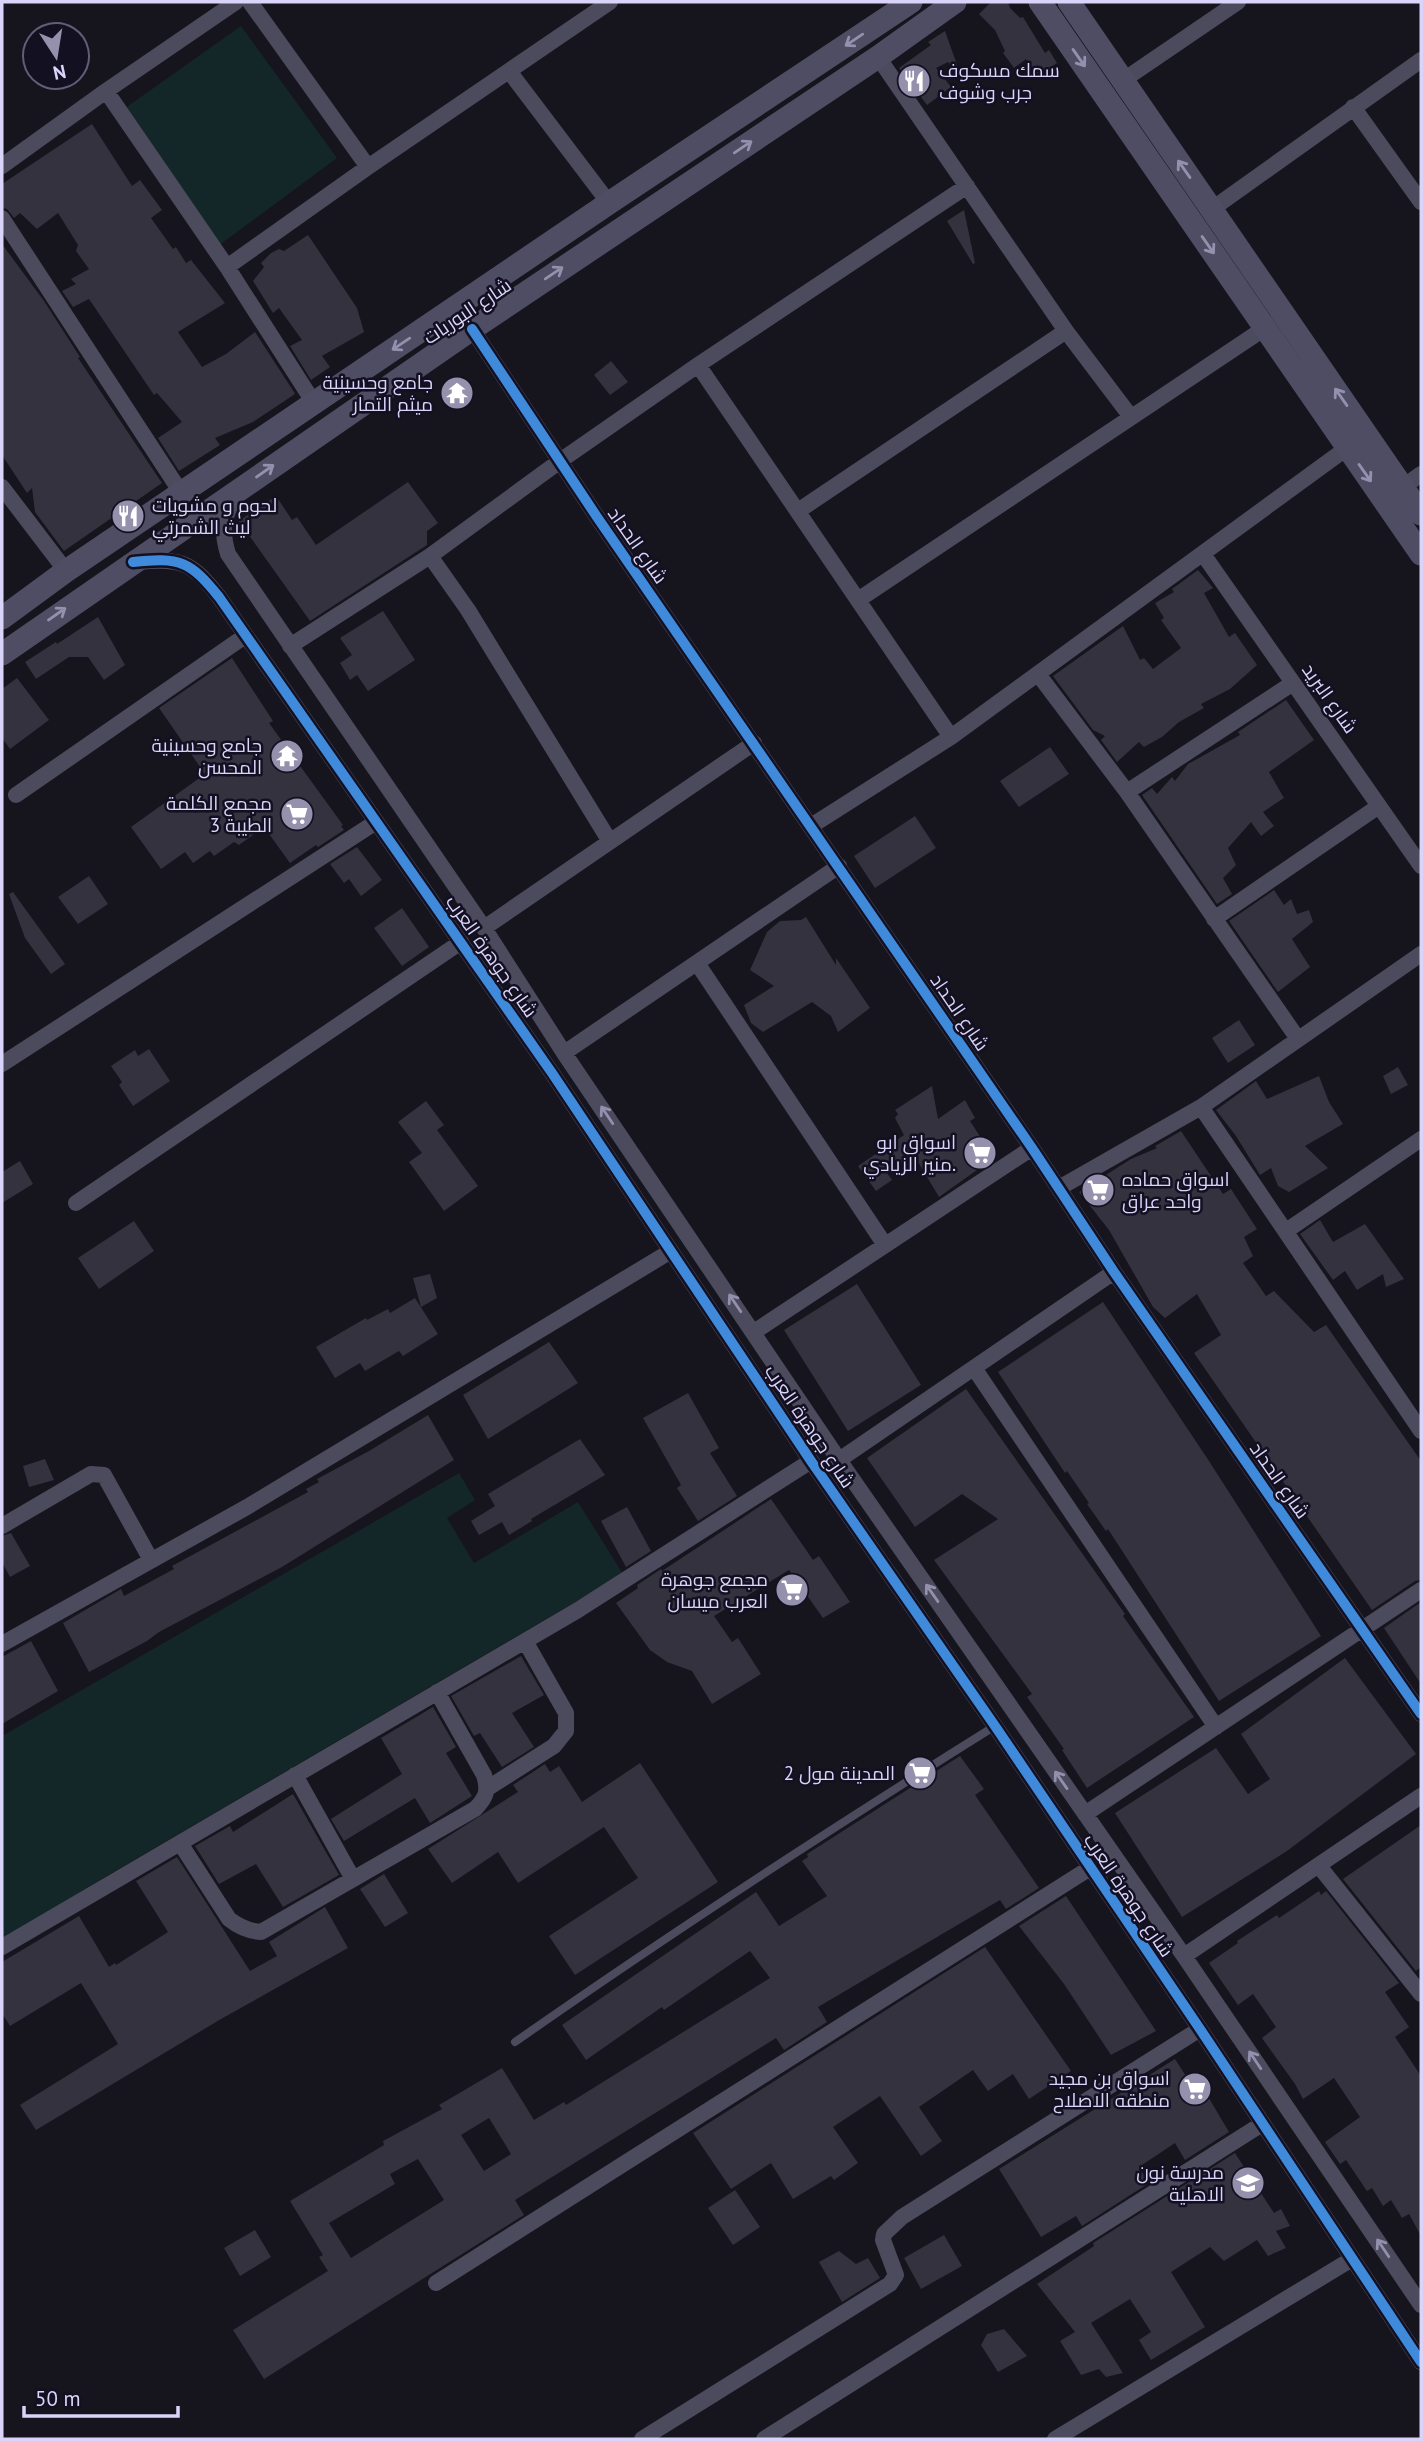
<svg xmlns="http://www.w3.org/2000/svg" width="1423" height="2441" font-family="'PT Sans',Cairo,sans-serif">
<style>
.green{fill:#142728}
.building{fill:#34323f;fill-rule:evenodd}
.lines{fill:none;stroke-linecap:round;stroke-linejoin:round}
.lane{stroke:#4c4a5d;stroke-width:8}
.street{stroke:#4c4a5d;stroke-width:16}
.secondary{stroke:#4f4d63;stroke-width:23}
.cycleway-casing{stroke:#131021;stroke-width:15}
.cycleway{stroke:#408adc;stroke-width:10}
.oneway{stroke:#9490ae}
.oneway2{stroke:#938fac}
.labels{text-anchor:middle;stroke-width:5;stroke-linejoin:round;paint-order:stroke}
.poi-label{font-size:19px;fill:#dad4fa;stroke:#131021;text-anchor:end}
.street-label{font-size:19px;fill:#dad4fa;stroke:#131021}
</style>
<rect width="100%" height="100%" fill="#16141d"/>
<path class="green" d="M241,26L337,158L214,249L121,111Z
M459,1473L475,1500L447,1518L474,1563L578,1502L623,1574L108,1875L2,1940V1736Z"/>
<path class="building" d="M991,2H1008L1010,8L1020,18L1023,17L1045,53L1049,50L1057,63L1037,76L1026,59L1014,68L1003,53L1005,51L995,30L979,14Z
M945,31L960,73L948,62L936,68L951,87L927,105L899,68L931,45L928,42Z
M92,124L132,186L140,180L162,210L151,218L173,249L176,247L186,263L191,260L225,303L178,332L202,367L226,354L255,332L294,392L295,394L253,422L215,438L220,445L179,471L158,438L182,422L157,393L154,395L89,299L73,307L62,291L76,284L71,279L89,269L76,251L78,245L58,213L37,229L20,213L14,218L7,209L2,208V184Z
M964,210L975,263L973,264L947,221Z
M308,235L357,308L364,332L322,356L330,367L311,380L290,346L302,340L279,308L273,313L253,281L264,267L261,263L271,253L279,249L284,251Z
M2,244L44,301L80,357L78,358L162,483L64,551L35,512L32,488L27,493L2,455Z
M611,361L628,382L610,395L594,375Z
M408,482L438,523L427,531V545L310,621L239,521L276,496L292,520L297,517L316,545Z
M1198,570L1213,588L1204,593L1229,637L1235,633L1257,665L1230,689L1201,704L1204,708L1179,722L1162,737L1144,747L1139,742L1117,762L1101,740L1105,736L1093,730L1053,676L1123,626L1140,660L1144,658L1153,669L1181,648L1161,620L1164,618L1155,603L1174,592L1172,589Z
M383,611L415,660L368,691L357,675L350,680L340,663L352,655L340,638Z
M98,617L125,665L104,680L88,657H69L36,679L25,662L56,642L57,644Z
M232,658L273,721L269,723L343,825L341,826L344,830L318,847L316,845L290,863L264,827L239,845L234,842L214,856L210,851L193,863L185,852L161,869L131,827L205,774L159,708Z
M17,678L49,720L10,749L2,738V689Z
M1286,700L1314,740L1269,772L1284,798L1263,812L1274,826L1261,836L1251,822L1228,848L1236,865L1223,878L1232,894L1217,904L1142,795L1152,788L1157,794L1172,777L1175,781L1188,764L1240,735L1238,732Z
M1050,747L1069,774L1019,807L1000,781Z
M915,816L936,848L875,888L854,856Z
M357,847L382,880L361,896L349,879L344,883L330,864Z
M89,876L108,904L78,924L58,897Z
M1274,890L1284,905L1291,899L1297,914L1309,910L1313,922L1292,939L1310,967L1278,992L1229,921Z
M13,892L65,964L51,974L25,938L9,894Z
M402,908L429,947L402,966L374,928Z
M806,917L836,965V958L870,1008L838,1032L831,1016L812,1002L763,1032L751,1023L744,1005L774,986L750,970L767,932L780,921L801,920Z
M1239,1020L1255,1045L1228,1063L1212,1038Z
M149,1049L170,1081L133,1106L119,1085L122,1082L111,1066L135,1050L138,1056Z
M1398,1067L1408,1085L1391,1094L1383,1076Z
M1319,1076L1329,1102L1343,1124L1305,1146L1328,1168L1289,1192L1278,1186L1271,1168L1260,1175L1236,1136L1216,1110L1256,1081L1267,1099Z
M932,1086L938,1119L965,1100L975,1118L970,1121L994,1158L939,1197L914,1155L887,1173L892,1180L876,1191L858,1166L904,1135L895,1118L898,1114L895,1110Z
M426,1101L444,1125L437,1130L478,1186L444,1211L409,1162L422,1153L398,1122Z
M1181,1131L1223,1194L1231,1189L1257,1229L1244,1237L1253,1256L1243,1263L1266,1296L1274,1291L1314,1332L1326,1325L1421,1461V1580L1415,1581L1372,1610L1194,1353L1221,1335L1197,1294L1165,1318L1153,1307L1109,1230L1079,1192L1131,1159L1157,1148L1155,1146Z
M20,1161L33,1184L2,1203V1172Z
M1320,1220L1333,1242L1365,1224L1404,1279L1386,1287L1383,1274L1357,1290L1345,1271L1333,1280L1300,1234Z
M134,1221L154,1251L99,1289L78,1258Z
M430,1274L437,1298L421,1307L413,1278Z
M857,1284L921,1385L848,1431L784,1330Z
M415,1298L438,1334L403,1356L399,1351L365,1371L360,1363L335,1378L316,1347L366,1318L367,1320L388,1309L390,1313Z
M1103,1302L1209,1461L1321,1636L1219,1701L1108,1529L1106,1531L1087,1504L1089,1503L1067,1471L1065,1473L998,1372Z
M549,1342L578,1383L488,1439L463,1395Z
M966,1389L1125,1614L1123,1616L1194,1717L1087,1788L1062,1750L1064,1749L1027,1697L1032,1694L934,1560L998,1519L962,1494L915,1527L867,1458Z
M688,1393L719,1448L710,1453L737,1496L698,1521L677,1488L681,1485L643,1418Z
M428,1415L454,1460L282,1567L159,1632L147,1641L89,1672L63,1623L121,1589L124,1596L174,1569L172,1566L308,1492L306,1489L319,1482L317,1479L369,1451Z
M580,1439L605,1475L531,1519L532,1521L509,1535L502,1522L479,1535L471,1521L495,1506L488,1494Z
M45,1459L54,1480L29,1487L23,1466Z
M771,1499L813,1560L819,1556L850,1602L823,1618L789,1570L714,1616L732,1642L738,1638L761,1674L712,1704L692,1671L667,1662L650,1650L616,1603L638,1588L637,1585L661,1569L662,1571Z
M627,1507L651,1551L626,1567L601,1521Z
M11,1533L30,1566L10,1577L2,1562V1536Z
M1421,1602V1684L1384,1628Z
M31,1641L58,1691L2,1724V1657Z
M521,1656L544,1695L512,1713L534,1747L502,1767L480,1733L474,1736L451,1696Z
M1345,1658L1416,1754L1287,1851L1182,1917L1115,1813L1216,1748L1248,1794L1270,1779L1241,1734Z
M433,1707L456,1747L446,1753L472,1796L430,1823L415,1798L344,1841L331,1819L402,1774L381,1738Z
M960,1756L984,1789L975,1795L1039,1888L1006,1909L1000,1900L818,2007L827,2022L784,2050L776,2038L515,2200L524,2215L264,2379L233,2330L328,2271L319,2257L323,2255L290,2201L384,2145L383,2141L442,2109L439,2105L502,2068L534,2120L564,2102L566,2105L770,1978L750,1951L664,2010L662,2007L586,2060L562,2025L756,1892L779,1926L827,1896L802,1861L808,1857L807,1854ZM489,2118L511,2154L484,2171L461,2135ZM418,2159L444,2200L351,2258L329,2223L395,2184L390,2174Z
M640,1763L718,1882L575,1975L549,1936L638,1878L604,1827L518,1883L498,1852L452,1883L428,1849L518,1792L513,1785L545,1764L550,1772L559,1766L582,1802Z
M293,1794L339,1875L283,1907L256,1864L219,1884L195,1846L230,1826L233,1832Z
M1421,1825V1967L1416,1971L1343,1879Z
M177,1857L250,1971L277,1956L269,1942L325,1907L348,1948L221,2019L36,2130L20,2105L118,2044L81,1983L10,2026L2,2013V1962L79,1916L109,1967L115,1963L116,1965L168,1932L136,1881Z
M384,1874L408,1913L385,1927L360,1889Z
M1319,1891L1321,1895L1326,1891L1399,1983L1385,1992L1409,2027L1395,2037L1421,2076V2236L1409,2214L1402,2218L1391,2200L1383,2206L1372,2188L1367,2191L1346,2160L1340,2164L1325,2142L1360,2117L1334,2078L1303,2099L1295,2084L1262,2038L1276,2027L1253,1994L1238,2005L1209,1963L1238,1943L1237,1941L1277,1915L1279,1918Z
M1066,1896L1156,2031L1111,2055L1064,1984L1019,1926Z
M985,1947L1071,2071L1029,2099L1013,2074L988,2091L973,2070L919,2107L942,2141L921,2156L880,2096L833,2127L858,2163L834,2180L831,2176L793,2199L771,2163L731,2189L693,2133Z
M1175,2059L1193,2087L1200,2083L1229,2132L1185,2160L1175,2143L1139,2167L1149,2183L1082,2226L1076,2216L1041,2237L999,2169Z
M1235,2153L1274,2213L1281,2209L1290,2226L1276,2231L1286,2248L1268,2256L1257,2240L1224,2261L1210,2247L1171,2272L1205,2327L1151,2360L1139,2340L1151,2332L1130,2299L1091,2323L1123,2373L1106,2377L1099,2369L1081,2375L1060,2341L1075,2332L1037,2284L1094,2246L1093,2243Z
M735,2190L760,2227L733,2245L708,2208Z
M255,2230L271,2257L240,2276L224,2248Z
M944,2235L962,2266L921,2289L904,2258Z
M839,2251L856,2264L868,2258L880,2278L842,2302L819,2262Z
M1004,2329L1027,2356L998,2372L981,2345L987,2334Z"/>
<g class="lines">
<path class="lane" d="M515,2042C672,1932 832,1828 995,1726"/>
<path class="street" d="M250,2L368,167
M878,57L1066,331L1131,417
M509,71L609,203
M1122,81L1238,2
M106,91L227,267L314,403
M1353,107L1421,202
M2,166L106,91L236,2
M1212,209L1421,60
M2,218L182,494
M227,267L368,167L610,2
M472,329L597,517L1032,1148L1114,1272L1421,1714
M698,365L951,737
M2,487L66,571
M1403,487L1421,474
M236,493C224,518 220,527 228,554L484,928L564,1053L839,1460L1184,1956L1421,2305
M798,511L1066,331
M1203,554L1421,866
M430,556L468,610L609,840
M139,562C183,557 193,564 219,597L552,1073L811,1461L995,1726L1200,2029L1421,2362
M858,600L1265,328
M290,646L430,556L560,461L698,365L967,186
M1038,674L1127,792L1298,1039
M1127,792L1293,683
M16,795L245,636
M811,826L951,737L1347,448
M1214,919L1379,806
M484,928L754,743
M697,963L885,1245
M564,1053L839,866
M2,1064L376,822
M1201,1107L1421,1431
M1059,1188L1201,1107L1421,954
M76,1203L461,942
M1286,1231L1421,1139
M754,1332L1032,1148
M974,1368L1216,1727
M839,1460L1114,1272
M2,1526L91,1474L104,1475L151,1560
M2,1644L247,1507L671,1251
M295,1775L353,1879
M488,1788L554,1746L566,1731V1713L525,1641
M1085,1814L1421,1590
M180,1843L229,1919C239,1927 248,1931 261,1932L475,1809C486,1798 489,1791 484,1775L437,1692
M1319,1866L1421,1994
M2,1947L578,1610L811,1461
M1184,1956L1421,1796
M436,2283L1090,1868
M642,2439L890,2284L896,2275L883,2240L884,2234L902,2217L1200,2029
M764,2439L1262,2124
M1055,2439L1352,2259"/>
<path class="secondary" d="M1040,2L1421,554
M1069,2L1421,514
M2,618L66,571L609,203L911,2
M2,654L472,329L878,57L955,2"/>
<defs>
<path id="cycleway" d="M472,329L597,517L1032,1148L1114,1272L1421,1714
M133,562C180,557 190,561 219,597L552,1073L811,1461L995,1726L1200,2029L1421,2362"/>
</defs>
<use href="#cycleway" class="cycleway-casing"/>
<use href="#cycleway" class="cycleway"/>
</g>
<defs><path id="oneway-shaft" d="M-6 0H5M1.5-3L5.5 0L1.5 3" fill="none" stroke-width="1.6" stroke-linecap="round" stroke-linejoin="round" transform="scale(1.75)"/></defs>
<g class="oneway">
<use href="#oneway-shaft" transform="translate(854 40) rotate(146)"/>
<use href="#oneway-shaft" transform="translate(1079 58) rotate(55)"/>
<use href="#oneway-shaft" transform="translate(743 147) rotate(-34)"/>
<use href="#oneway-shaft" transform="translate(1184 169) rotate(-125)"/>
<use href="#oneway-shaft" transform="translate(1208 245) rotate(55)"/>
<use href="#oneway-shaft" transform="translate(554 273) rotate(-34)"/>
<use href="#oneway-shaft" transform="translate(401 344) rotate(146)"/>
<use href="#oneway-shaft" transform="translate(1341 397) rotate(-125)"/>
<use href="#oneway-shaft" transform="translate(265 471) rotate(-35)"/>
<use href="#oneway-shaft" transform="translate(1365 473) rotate(55)"/>
<use href="#oneway-shaft" transform="translate(57 614) rotate(-35)"/>
</g>
<g class="oneway2">
<use href="#oneway-shaft" transform="translate(607 1115) rotate(-124)"/>
<use href="#oneway-shaft" transform="translate(735 1303) rotate(-124)"/>
<use href="#oneway-shaft" transform="translate(932 1593) rotate(-125)"/>
<use href="#oneway-shaft" transform="translate(1061 1780) rotate(-125)"/>
<use href="#oneway-shaft" transform="translate(1255 2060) rotate(-124)"/>
<use href="#oneway-shaft" transform="translate(1383 2248) rotate(-124)"/>
</g>
<defs>
<symbol id="restaurant-disc" viewBox="-11 -11 22 22"><circle r="9.5" fill="#9591ad" stroke="#131021"/><path d="M-5-6h1v4h1v-4h1v4h1v-4h1v5L-1.5 .5V6h-2V.5L-5-1ZM5-6V6H3V1.5H1.5Q1.5-4 5-6Z" fill="#fff"/></symbol>
<symbol id="temple-disc" viewBox="-11 -11 22 22"><circle r="9.5" fill="#9591ad" stroke="#131021"/><path d="M0-6L5-2H3V0L6.5 2.5H4V6H1.5V3h-3V6H-4V2.5H-6.5L-3 0V-2H-5Z" fill="#fff"/></symbol>
<symbol id="supermarket-disc" viewBox="-11 -11 22 22"><circle r="9.5" fill="#9591ad" stroke="#131021"/><path d="M-6-5.5h2.5l.6 2H6L4.5 2H-2.5L-4.4-4H-6ZM-1.5 3.2a1.3 1.3 0 1 0 .1 0ZM3 3.2a1.3 1.3 0 1 0 .1 0Z" fill="#fff"/></symbol>
<symbol id="school-disc" viewBox="-11 -11 22 22"><circle r="9.5" fill="#9591ad" stroke="#131021"/><path d="M0-5L7-2L0 1L-7-2ZM-4 1L0 2.5L4 1V4Q0 6-4 4Z" fill="#fff"/></symbol>
</defs>
<g fill-rule="evenodd">
<use href="#restaurant-disc" x="895" y="62" width="38" height="38"/>
<use href="#temple-disc" x="438" y="374" width="38" height="38"/>
<use href="#restaurant-disc" x="109" y="497" width="38" height="38"/>
<use href="#temple-disc" x="268" y="737" width="38" height="38"/>
<use href="#supermarket-disc" x="278" y="795" width="38" height="38"/>
<use href="#supermarket-disc" x="961" y="1134" width="38" height="38"/>
<use href="#supermarket-disc" x="1079" y="1171" width="38" height="38"/>
<use href="#supermarket-disc" x="773" y="1571" width="38" height="38"/>
<use href="#supermarket-disc" x="901" y="1754" width="38" height="38"/>
<use href="#supermarket-disc" x="1176" y="2070" width="38" height="38"/>
<use href="#school-disc" x="1229" y="2164" width="38" height="38"/>
</g>
<g class="labels">
<g class="poi-label">
<text x="939" y="77" text-anchor="start">سمك مسكوف<tspan x="939" dy="22">جرب وشوف</tspan></text>
<text x="433" y="389">جامع وحسينية<tspan x="433" dy="22">ميثم التمار</tspan></text>
<text x="152" y="512" text-anchor="start">لحوم و مشويات<tspan x="152" dy="22">ليث الشمرتي</tspan></text>
<text x="262" y="752">جامع وحسينية<tspan x="262" dy="22">المحسن</tspan></text>
<text x="272" y="810">مجمع الكلمة<tspan x="272" dy="22">الطيبة 3</tspan></text>
<text x="956" y="1149">اسواق ابو<tspan x="956" dy="22">منير الزيادي.</tspan></text>
<text x="1122" y="1186" text-anchor="start">اسواق حماده<tspan x="1122" dy="22">واحد عراق</tspan></text>
<text x="768" y="1586">مجمع جوهرة<tspan x="768" dy="22">العرب ميسان</tspan></text>
<text x="895" y="1780">المدينة مول 2</text>
<text x="1170" y="2085">اسواق بن مجيد<tspan x="1170" dy="22">منطقه الاصلاح</tspan></text>
<text x="1224" y="2179">مدرسة نون<tspan x="1224" dy="22">الاهلية</tspan></text>
</g>
<g class="street-label">
<text transform="translate(467 311) rotate(-34)" y="7">شارع البوريات</text>
<text transform="translate(638 545) rotate(55)" y="7">شارع الحداد</text>
<text transform="translate(1330 698) rotate(55)" y="7">شارع البريد</text>
<text transform="translate(492 956) rotate(55)" y="7">شارع جوهرة العرب</text>
<text transform="translate(960 1012) rotate(56)" y="7">شارع الحداد</text>
<text transform="translate(810 1426) rotate(56)" y="7">شارع جوهرة العرب</text>
<text transform="translate(1280 1480) rotate(55)" y="7">شارع الحداد</text>
<text transform="translate(1129 1895) rotate(56)" y="7">شارع جوهرة العرب</text>
</g>
</g>
<rect width="1423" height="2441" fill="none" stroke="#dad4fa" stroke-width="7"/>
<g transform="translate(56 56) rotate(168)"><circle r="33" fill="#131021" stroke="#635e78" stroke-width="2"/>
<path d="M0-5L12 26L0 18L-12 26Z" fill="#9591ad"/>
<text y="-10" font-size="19" font-weight="bold" text-anchor="middle" fill="#dad4fa">N</text>
</g>
<path d="M24 2406v10h154v-10" fill="none" stroke="#dad4fa" stroke-width="3.5"/>
<text x="35" y="2406" font-size="21" fill="#dad4fa" stroke="#131021" stroke-width="5" paint-order="stroke">50 m</text>
</svg>
